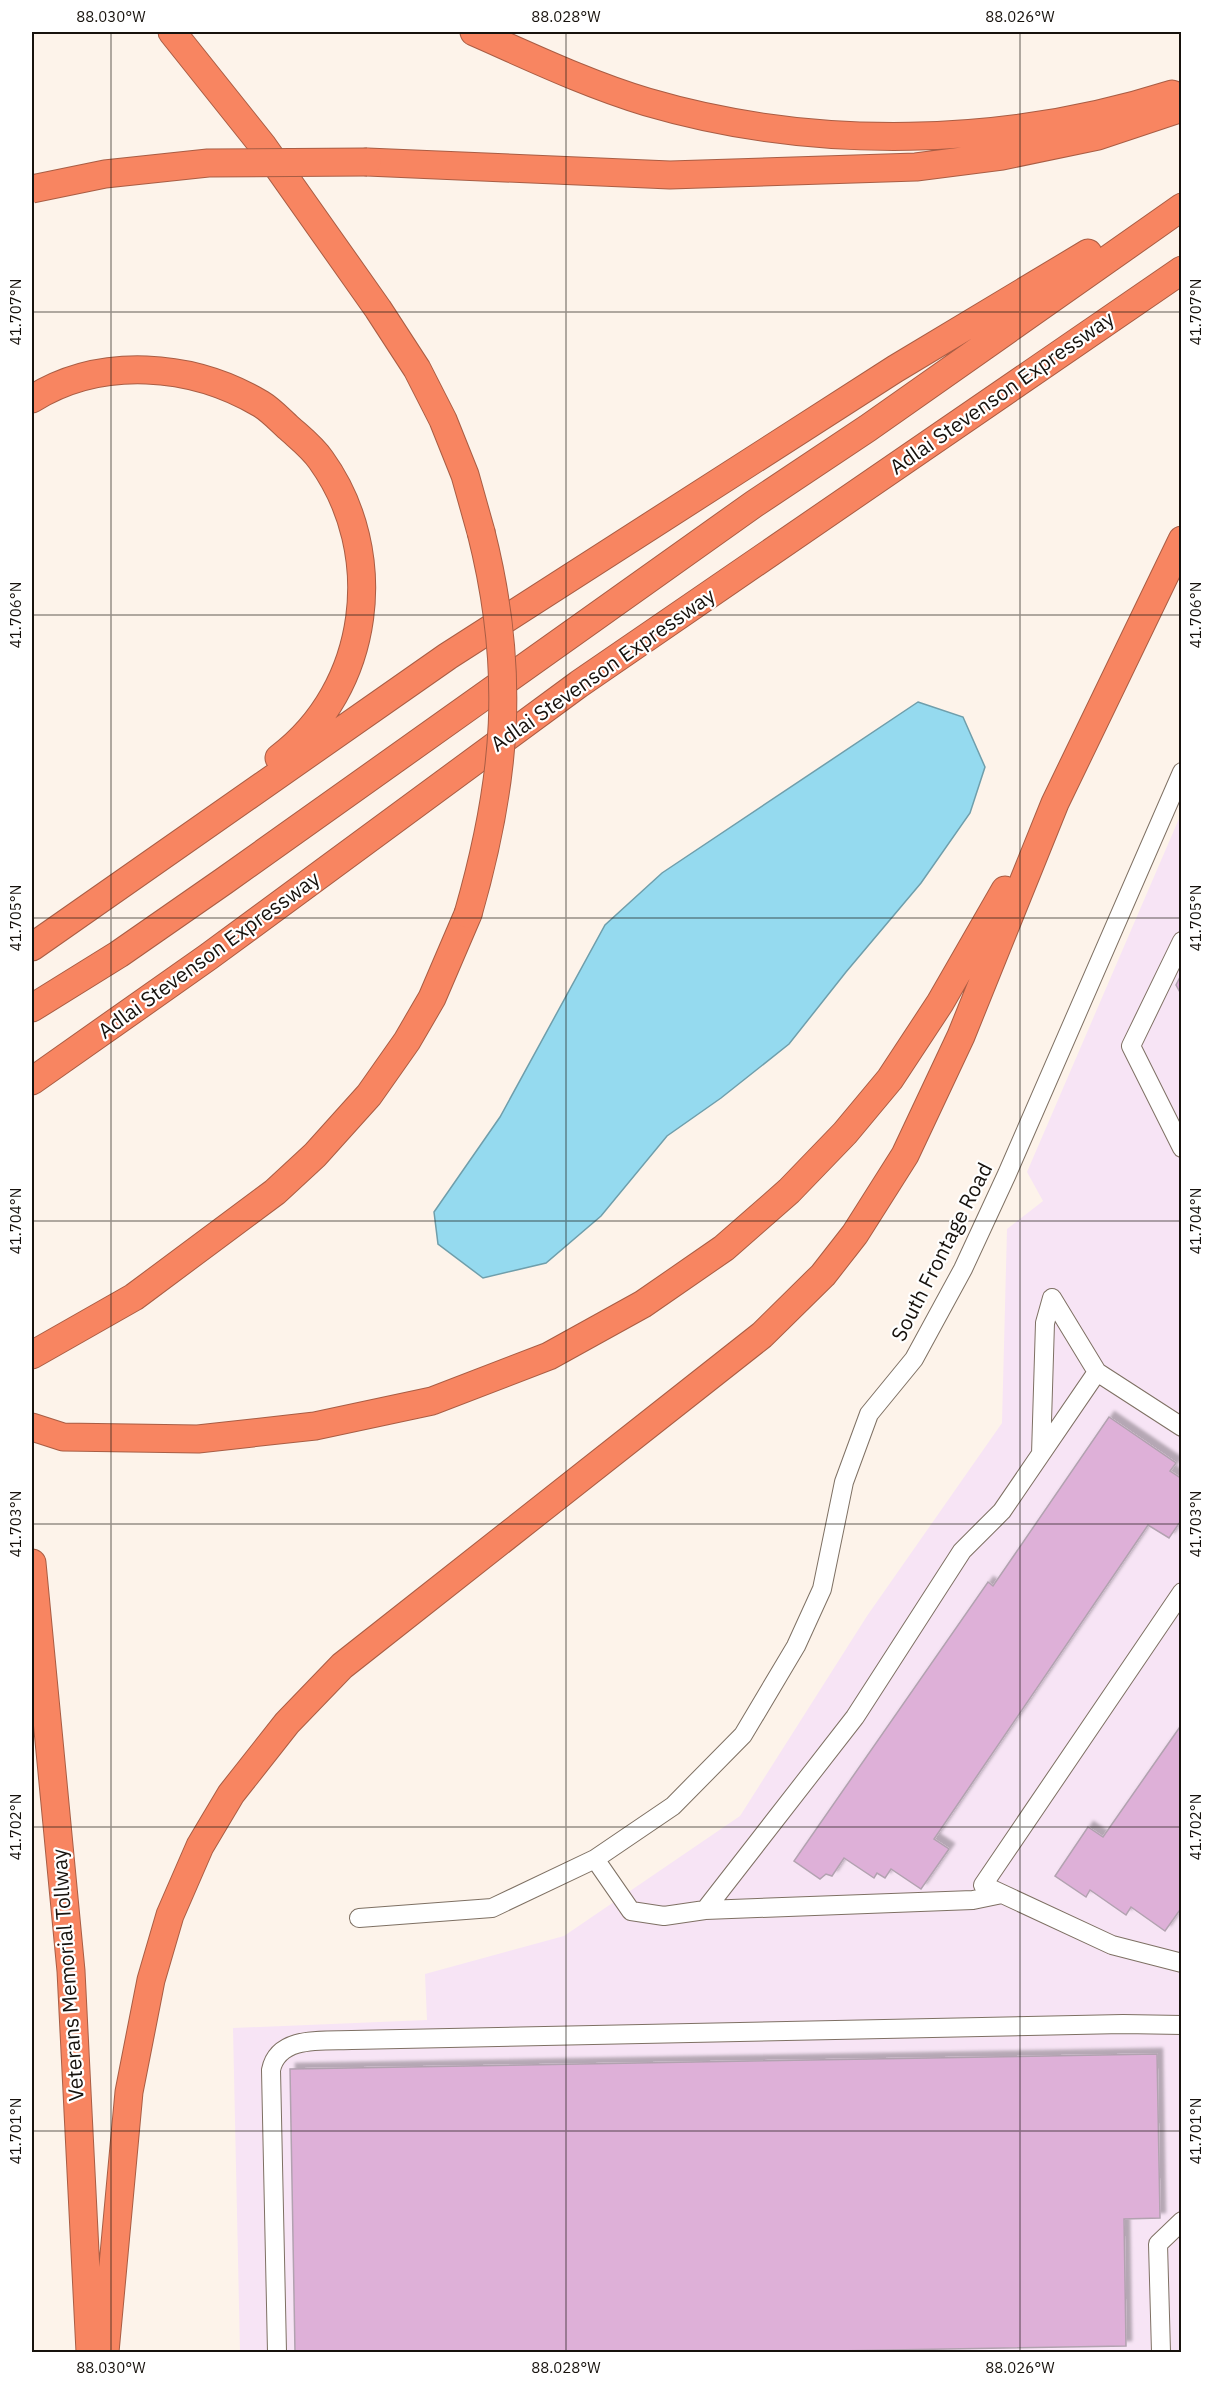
<svg xmlns="http://www.w3.org/2000/svg" width="1213" height="2384" font-family="'IBM Plex Sans',sans-serif">
<style>
.industrial{fill:#f7e4f5}
.water{fill:#95daef;stroke:#6f9eab;stroke-width:1.5}
.building{fill:#deb0d8;stroke:#b2a2b0;stroke-width:1.5;filter:url(#shadow)}
.lines{fill:none;stroke-linecap:round;stroke-linejoin:round}
.minor-casing{stroke:#7e7063;stroke-width:20}
.highway-casing{stroke:#a95d44;stroke-width:29}
.minor{stroke:#fff;stroke-width:18}
.highway{stroke:#f88561;stroke-width:27}
.highway-bridge-casing{stroke:#a95d44;stroke-width:29;stroke-linecap:butt}
.highway-bridge{stroke:#f88561;stroke-width:27}
.ticks{fill:none;stroke:#17120d;stroke-width:1.5;stroke-opacity:0.45}
.labels{text-anchor:middle;stroke-width:4.5;stroke-linejoin:round;paint-order:stroke}
.street-label{font-size:21px;fill:#17120d;stroke:#fff}
.neatline{fill:none;stroke:#17120d;stroke-width:2}
.ticks-label{font-size:15px;text-anchor:middle;fill:#17120d}
</style>
<defs>
<filter id="shadow"><feDropShadow dx="5.5" dy="-5.5" stdDeviation="1.5" flood-color="#0004"/></filter>
</defs>
<rect width="100%" height="100%" fill="#fdf3ea"/>
<path class="industrial" d="M1181,814V2352H240L233,2028L427,2020L425,1974L564,1936L740,1816L867,1616L1002,1423L1007,1229L1043,1201L1027,1172Z"/>
<path class="water" d="M918,702L963,717L985,767L970,813L921,883L846,972L789,1044L721,1098L667,1136L601,1216L546,1263L483,1278L438,1244L434,1212L500,1117L605,925L662,873Z"/>
<path class="building" d="M1182,973V996L1176,985Z
M1109,1417L1176,1463L1170,1471L1182,1479V1519L1169,1538L1148,1525L934,1839L949,1849L921,1889L891,1869L885,1878L877,1873L874,1878L844,1858L832,1876L826,1874L820,1879L794,1861L988,1582L993,1586Z
M1182,1724V1907L1165,1931L1131,1907L1126,1915L1090,1890L1086,1897L1055,1876L1088,1827L1103,1837Z
M1157,2054L1160,2218L1124,2219L1126,2346L776,2352H295L290,2069Z"/>
<g class="lines">
<defs>
<path id="minor" d="M1182,941L1131,1046L1182,1148
M1041,1454L1045,1323L1052,1298L1097,1372
M1182,1592L983,1885L1112,1945L1182,1963
M595,1859L631,1911L664,1916L705,1910L973,1900L1002,1894
M705,1910L855,1717L962,1551L1002,1511L1097,1372L1182,1427
M359,1918L492,1908L595,1859L673,1806L743,1735L796,1646L822,1589L844,1482L869,1414L914,1359L963,1269L1007,1174L1182,772
M277,2352L271,2070C278,2035 324,2041 352,2040L1123,2024L1182,2025
M1161,2352L1158,2244L1182,2221"/>
<path id="highway" d="M172,32L263,146L378,309L417,369L443,420L465,475L481,532
M474,32C531,57 587,84 647,102C814,151 1006,147 1172,94
M367,162L670,175L916,167L1002,156L1098,136L1182,108
M32,399C101,356 192,363 261,404C271,410 280,420 289,428C300,438 312,447 321,460C388,553 371,689 279,758
M32,947L448,656L895,369L1088,253
M32,1008L119,954L224,881L754,504L868,428L1182,207
M32,1081L208,957L579,684L1182,270
M32,1355L134,1297L275,1192L315,1155L369,1095L407,1041L432,998L468,914
M32,1427L63,1437L198,1439L315,1426L432,1401L549,1356L643,1304L724,1248L789,1191L845,1133L890,1079L940,1003L1005,890
M32,1563L71,1971L90,2352
M105,2352L129,2092L151,1980L170,1915L200,1846L231,1794L287,1723L342,1666L762,1335L823,1275L855,1234L905,1155L961,1036L1055,803L1182,540"/>
</defs>
<use href="#minor" class="minor-casing"/>
<use href="#highway" class="highway-casing"/>
<use href="#minor" class="minor"/>
<use href="#highway" class="highway"/>
<defs>
<path id="highway-bridge" d="M32,189L105,174L208,163L367,162
M468,914C507,779 516,670 481,532"/>
</defs>
<use href="#highway-bridge" class="highway-bridge-casing"/>
<use href="#highway-bridge" class="highway-bridge"/>
</g>
<path class="ticks" d="M111,32V2352M566,32V2352M1020,32V2352M32,312H1182M32,615H1182M32,918H1182M32,1221H1182M32,1524H1182M32,1827H1182M32,2131H1182"/>
<g class="labels">
<g class="street-label">
<text transform="translate(1002 393) rotate(-35)" y="7">Adlai Stevenson Expressway</text>
<text transform="translate(603 670) rotate(-35)" y="7">Adlai Stevenson Expressway</text>
<text transform="translate(209 955) rotate(-36)" y="7">Adlai Stevenson Expressway</text>
<text transform="translate(942 1252) rotate(-63)" y="7">South Frontage Road</text>
<text transform="translate(68 1975) rotate(-94)" y="7">Veterans Memorial Tollway</text>
</g>
</g>
<rect width="1213" height="2384" fill="none" stroke="#ffffff" stroke-width="66"/>
<rect x="33" y="33" width="1147" height="2318" class="neatline"/>
<g class="ticks-label">
<text x="111" y="22">88.030°W</text>
<text x="566" y="22">88.028°W</text>
<text x="1020" y="22">88.026°W</text>
<text transform="translate(16 312) rotate(-90)" y="5">41.707°N</text>
<text transform="translate(1196 312) rotate(-90)" y="5">41.707°N</text>
<text transform="translate(16 615) rotate(-90)" y="5">41.706°N</text>
<text transform="translate(1196 615) rotate(-90)" y="5">41.706°N</text>
<text transform="translate(16 918) rotate(-90)" y="5">41.705°N</text>
<text transform="translate(1196 918) rotate(-90)" y="5">41.705°N</text>
<text transform="translate(16 1221) rotate(-90)" y="5">41.704°N</text>
<text transform="translate(1196 1221) rotate(-90)" y="5">41.704°N</text>
<text transform="translate(16 1524) rotate(-90)" y="5">41.703°N</text>
<text transform="translate(1196 1524) rotate(-90)" y="5">41.703°N</text>
<text transform="translate(16 1827) rotate(-90)" y="5">41.702°N</text>
<text transform="translate(1196 1827) rotate(-90)" y="5">41.702°N</text>
<text transform="translate(16 2131) rotate(-90)" y="5">41.701°N</text>
<text transform="translate(1196 2131) rotate(-90)" y="5">41.701°N</text>
<text x="111" y="2373">88.030°W</text>
<text x="566" y="2373">88.028°W</text>
<text x="1020" y="2373">88.026°W</text>
</g>
</svg>
